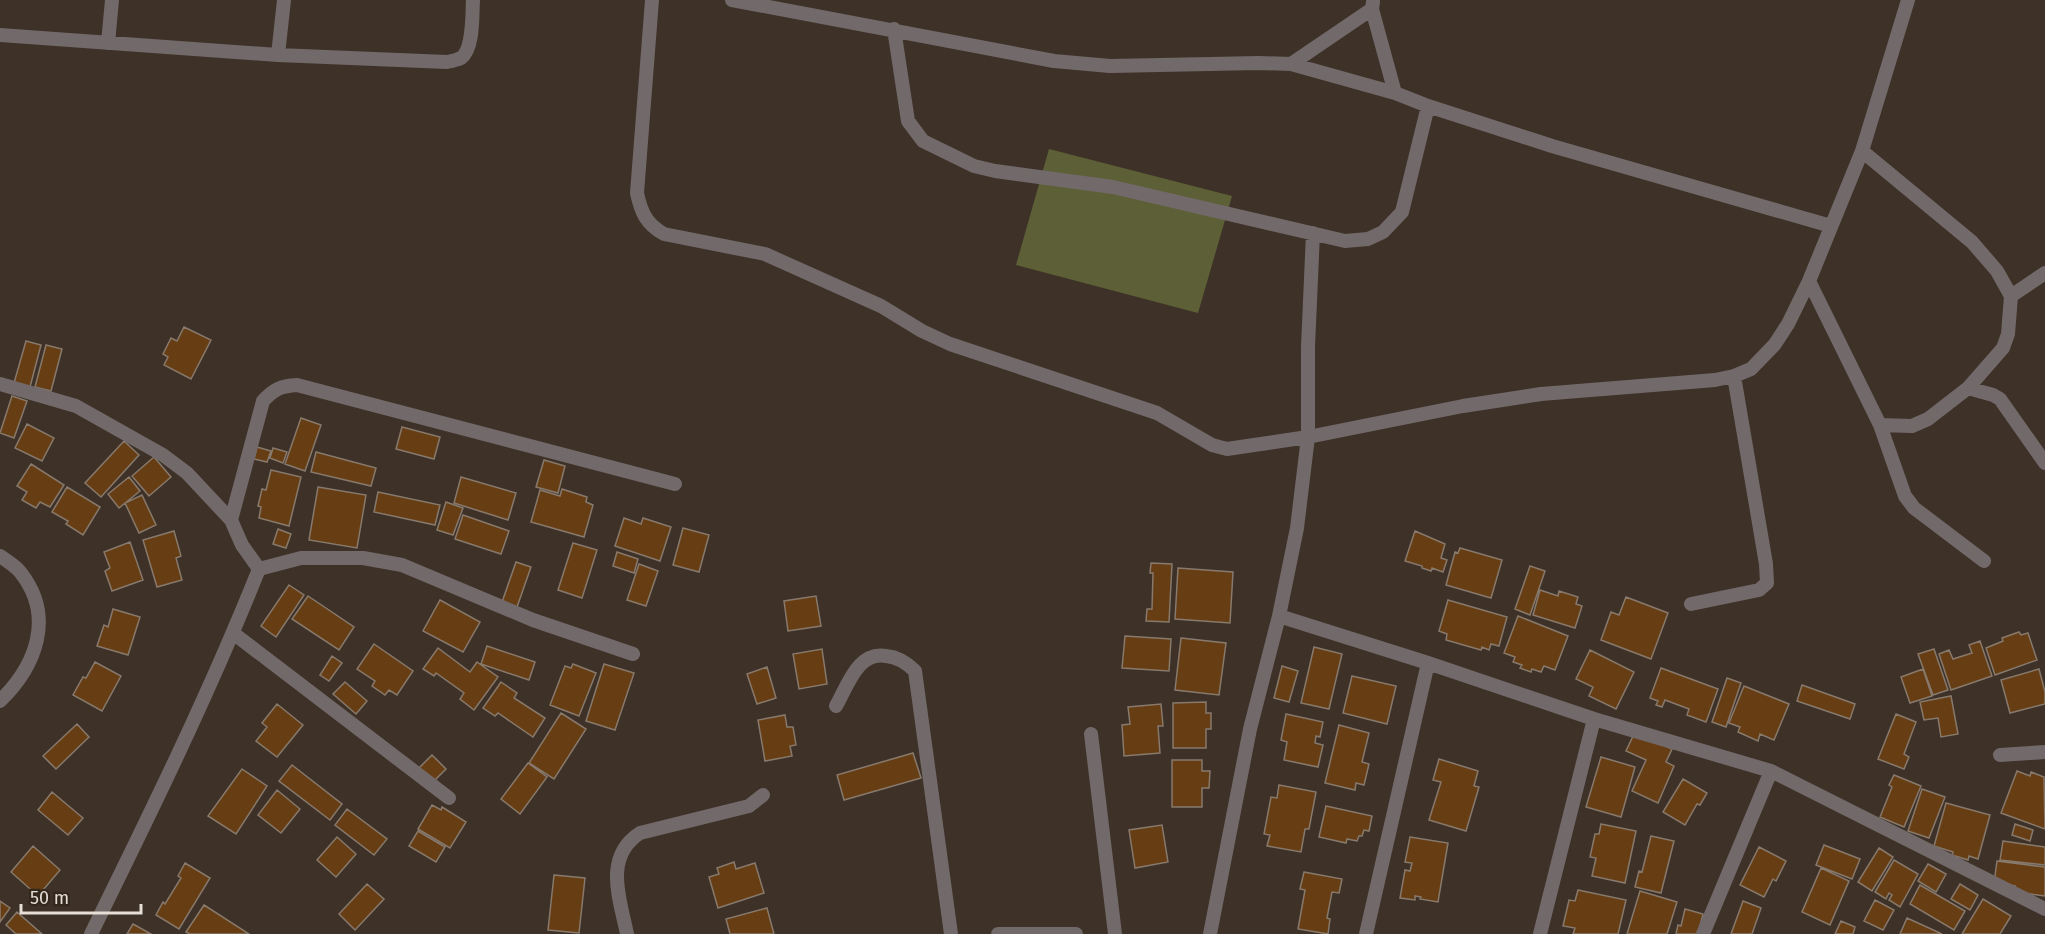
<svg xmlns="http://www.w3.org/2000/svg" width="2045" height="934" font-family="'Fira Sans',sans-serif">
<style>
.green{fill:#5d6037}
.building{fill:#673e14;stroke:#87796c;stroke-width:1.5}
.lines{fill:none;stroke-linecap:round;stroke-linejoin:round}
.street{stroke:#72696a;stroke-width:14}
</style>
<rect width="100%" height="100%" fill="#3e3127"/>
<path class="green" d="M1049,149L1232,196L1198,313L1016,265Z"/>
<path class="building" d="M184,327L211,340L191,379L164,365L168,357L163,354L171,338L177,341Z
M26,341L41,345L30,387L14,383Z
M46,345L62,349L51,391L35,387Z
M12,396L27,401L14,438L0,433Z
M301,418L321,425L305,471L285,464Z
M27,424L54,438L42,461L15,448Z
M402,427L440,437L434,459L396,449Z
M124,441L139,455L101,497L85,483Z
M257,447L271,451L267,462L254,459Z
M273,448L287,452L283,463L270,458Z
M316,452L376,468L371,486L311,472Z
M154,457L171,477L149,496L132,476Z
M544,460L565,466L558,493L536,487Z
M31,464L64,485L50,507L40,502L36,508L22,500L27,492L17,486Z
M271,470L301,477L289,526L259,518L261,507L258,506L262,489L266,490Z
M129,477L140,491L119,508L108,494Z
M461,477L516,493L508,520L454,503Z
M67,487L100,507L83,535L66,524L68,521L52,512Z
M318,487L366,495L357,548L309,540Z
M562,489L587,497L586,502L593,505L584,537L531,522L540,490L560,496Z
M378,492L440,505L435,525L374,512Z
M142,495L156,525L139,533L125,503Z
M446,502L463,508L453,535L437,530Z
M463,515L509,531L501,554L455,539Z
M624,518L641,524L643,518L671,527L660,561L615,546Z
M683,528L709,535L699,572L673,565Z
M278,529L291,534L286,548L273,544Z
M174,531L181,556L176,558L182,580L157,587L143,540Z
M1415,531L1445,544L1441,558L1447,560L1443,572L1432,568L1431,571L1422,568V566L1405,561Z
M130,542L143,580L112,591L105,571L110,568L104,552Z
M573,543L597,550L582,598L558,590Z
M1460,548L1502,560L1491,598L1446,585L1455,552L1458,553Z
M617,552L638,559L634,573L613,566Z
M516,562L531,567L517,607L502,602Z
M1151,563L1172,564L1169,622L1146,621L1147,609H1152L1153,573H1150Z
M639,564L658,571L646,606L627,600Z
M1530,566L1545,571L1530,615L1515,609Z
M1178,568L1233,572L1230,623L1175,619Z
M289,585L304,595L276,637L261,626Z
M1540,590L1558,596L1559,591L1578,597L1576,604L1582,606L1575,628L1533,615Z
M308,596L354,627L339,650L292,619Z
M816,596L821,626L788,631L784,601Z
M1626,597L1668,613L1651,659L1601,640L1611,612L1619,615Z
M440,600L480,622L463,652L423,631Z
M1448,600L1507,617L1499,646L1491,644L1489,650L1482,647L1481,650L1446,640L1447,634L1439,631Z
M113,609L140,617L128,655L97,646L104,625L108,627Z
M1518,616L1568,636L1555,670L1544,666L1541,672L1532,669L1531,672L1520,668L1522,665L1513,662L1515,657L1504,653Z
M2019,632L2021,635L2028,633L2037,660L1995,675L1986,648L2003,641L2002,638Z
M1125,636L1171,639L1169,671L1122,668Z
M1181,638L1226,643L1219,695L1175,690Z
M1980,641L1992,676L1951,690L1939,654L1949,650L1953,659L1972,653L1969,645Z
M374,644L413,671L397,695L389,690L385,695L372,686L375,681L357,669Z
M487,646L535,662L529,680L481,664Z
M1314,647L1342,654L1329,709L1301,703Z
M438,648L470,672L477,662L498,677L474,710L460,699L464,693L436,673L434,676L423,669Z
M822,649L827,684L799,689L793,654Z
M1934,649L1948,690L1933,695L1918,654Z
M1590,650L1634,672L1616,709L1589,696L1593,687L1576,679Z
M332,656L342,663L329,681L320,675Z
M95,662L121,676L102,711L73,695L83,677L86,678Z
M573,664L596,673L579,716L550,705L565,666L571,668Z
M604,664L634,673L615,730L586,721Z
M1282,666L1298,671L1289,702L1274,698Z
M767,667L776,698L757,704L747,674Z
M1661,668L1718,689L1706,722L1687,715L1689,709L1665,700L1662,707L1656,705L1658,701L1650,698Z
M1923,669L1932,696L1910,703L1901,677Z
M2039,669L2045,692V704L2010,713L2001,680Z
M1352,676L1396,686L1387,724L1343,713Z
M1727,678L1741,683L1726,727L1712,722Z
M345,682L367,701L356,714L333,694Z
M501,682L517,693L514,698L545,718L533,737L498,713L495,716L483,708Z
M1802,685L1855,704L1850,719L1797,701Z
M1744,686L1789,704L1774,740L1760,734L1758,741L1738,732L1740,727L1729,723Z
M1951,696L1958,734L1941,737L1938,718L1924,720L1920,702Z
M1206,702V713H1211V729H1206V748H1173V703Z
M277,704L303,725L277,757L256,741L267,727L262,723Z
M1161,704L1163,726H1158L1160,753L1124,756L1122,725L1130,724L1128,707Z
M561,713L586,729L554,779L529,763Z
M1286,714L1323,722L1320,737L1316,736L1315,743L1323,745L1318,767L1284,760L1287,742L1281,740Z
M1896,714L1916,722L1904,754L1909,757L1904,769L1878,759Z
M785,715L787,727H793L796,745L790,746L792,756L765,761L758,720Z
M77,724L89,737L56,769L43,756Z
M1339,725L1369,733L1362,762L1369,764L1364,785L1356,783L1355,790L1325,783Z
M1635,732L1672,749L1666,762L1674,766L1658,803L1632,791L1646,760L1626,751Z
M913,753L921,778L844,800L837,775Z
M432,755L446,769L433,782L419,768Z
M1601,757L1635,767L1621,817L1586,807Z
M1439,759L1478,771L1474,786L1479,787L1466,831L1429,820L1441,782L1433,780Z
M1172,760H1202V771H1210L1209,788H1202V807H1172Z
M528,763L547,777L520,814L501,799Z
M292,765L342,804L330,820L279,781Z
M242,769L267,786L236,834L208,816Z
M2017,771L2030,776L2031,772L2044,777L2045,829L2001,813Z
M1894,775L1921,786L1904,827L1880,817L1892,787L1889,785Z
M1683,779L1707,793L1700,805L1697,804L1685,825L1663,812Z
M1279,785L1316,792L1309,829H1305L1301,852L1267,846L1270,835L1264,834L1271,797L1277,798Z
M1922,789L1945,797L1929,838L1908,831Z
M277,790L300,809L281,833L258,815Z
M52,792L83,818L68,835L38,810Z
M1946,803L1990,815L1978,859L1969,856L1968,860L1952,855L1953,852L1934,846Z
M432,805L441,810L442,807L466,822L450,848L418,829Z
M1326,806L1372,816L1369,831L1364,830L1362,836H1359L1357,841L1347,839L1346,843L1319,837Z
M347,809L387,839L374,855L335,825Z
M1601,824L1636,831L1625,883L1592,876L1596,858L1590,857L1595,834H1599Z
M2015,824L2033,830L2030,841L2012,835Z
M1162,825L1168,862L1135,868L1129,830Z
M418,831L445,847L436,862L409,846Z
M1651,836L1674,841L1661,893L1635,887L1639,871L1642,872Z
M337,837L356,854L336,877L317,860Z
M1410,837L1448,843L1438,902L1420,899L1421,897L1415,896V900L1400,898L1405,870L1410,871L1412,863L1405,862Z
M2003,841L2045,847V865L2000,860Z
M1824,845L1860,859L1852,879L1816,865Z
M33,846L60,870L38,896L11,872Z
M1759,847L1786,861L1776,881L1773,879L1764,897L1740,885Z
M1879,848L1893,857L1872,891L1858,882Z
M1894,860L1918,874L1900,907L1889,900L1892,895L1889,893L1886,899L1875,892Z
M1997,861L2045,867V896L2014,892L2015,886L1994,883Z
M734,862L736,869L755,863L764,893L718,908L709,877L719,874L717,868Z
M185,863L210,878L179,929L156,915L163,902L165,904L181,878L178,876Z
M1928,864L1946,874L1936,892L1918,881Z
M1821,868L1849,881L1830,925L1802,912Z
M1304,872L1342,879L1339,893L1332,892L1327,918L1330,919L1328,934L1298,929L1305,890L1300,889Z
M554,875L585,878L579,933L548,930Z
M367,884L384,899L355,930L339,914Z
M1960,884L1978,895L1970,910L1951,899Z
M1920,885L1965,911L1954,930L1910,904Z
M1578,890L1626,900L1618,934H1573L1575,928L1563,926L1569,900L1575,901Z
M1640,891L1677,902L1667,934H1627Z
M1983,899L2011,916L2000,934H1962Z
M1875,900L1894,910L1883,930L1864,921Z
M0,901L10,908L0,922Z
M1743,901L1761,908L1752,934H1731Z
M204,905L249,934H190L186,932Z
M767,908L774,934H730L726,919Z
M1685,909L1703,914L1698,934H1676L1678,925L1681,926Z
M17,912L42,934H16L6,925Z
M1907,918L1942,934H1900Z
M1841,921L1855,927L1853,934H1835Z
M133,924L151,934H127Z"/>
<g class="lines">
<path class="street" d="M652,0L637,193C641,212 646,224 664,234L765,254L881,306L922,331L950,344L1157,413L1212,445L1227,449L1308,437L1463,406L1541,394L1715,380L1734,376L1751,369L1775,344L1788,324L1809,281L1862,151L1908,0
M732,0L1054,61L1110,66L1259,63L1291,64L1395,93L1428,106L1552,146L1831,226
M1373,2L1372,9L1395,93
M894,29L908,121L923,141L974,166L995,171L1113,187L1345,241L1368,239L1383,232L1402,212L1428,106
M0,35L278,55L447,62C452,61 457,60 461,58C474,49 472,14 473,0
M108,43L112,0
M278,55L284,0
M1291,64L1372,9
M1809,281L1880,425L1912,426L1928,419L1968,388L2003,348L2008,334L2011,296L1997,271L1972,242L1862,151
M2011,296L2045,273
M0,384L76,406L163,455L187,473L231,520L242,545L259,569
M1968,388L1993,395L2000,399L2045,463
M1880,425L1905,496L1914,508L1984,561
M231,520L263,401C274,389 281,386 297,385L675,484
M0,556C7,561 16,566 21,573C55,617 36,666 0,701
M1691,604L1759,590L1767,583L1766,564L1734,376
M1279,616L1428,663L1594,719L1771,771L2045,909
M233,633L449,798
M836,706C848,685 858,651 886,656C898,657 907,663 915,671L951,934
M1091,734L1115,934
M2000,755L2045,752
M91,934C150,814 209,694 259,569L301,558H363L402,565L533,620L633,654
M627,934C620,899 603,857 640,833L749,806L763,795
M998,934H1076
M1210,934L1250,729L1279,616L1297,528L1308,437V347L1313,233
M1366,934L1428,663
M1540,934L1594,719
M1703,934L1771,771"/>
</g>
<path d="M21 904v9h120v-9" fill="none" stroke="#e6ded7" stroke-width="3"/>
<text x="30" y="904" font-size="18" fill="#e6ded7" stroke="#34281d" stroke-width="4.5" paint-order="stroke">50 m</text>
</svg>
